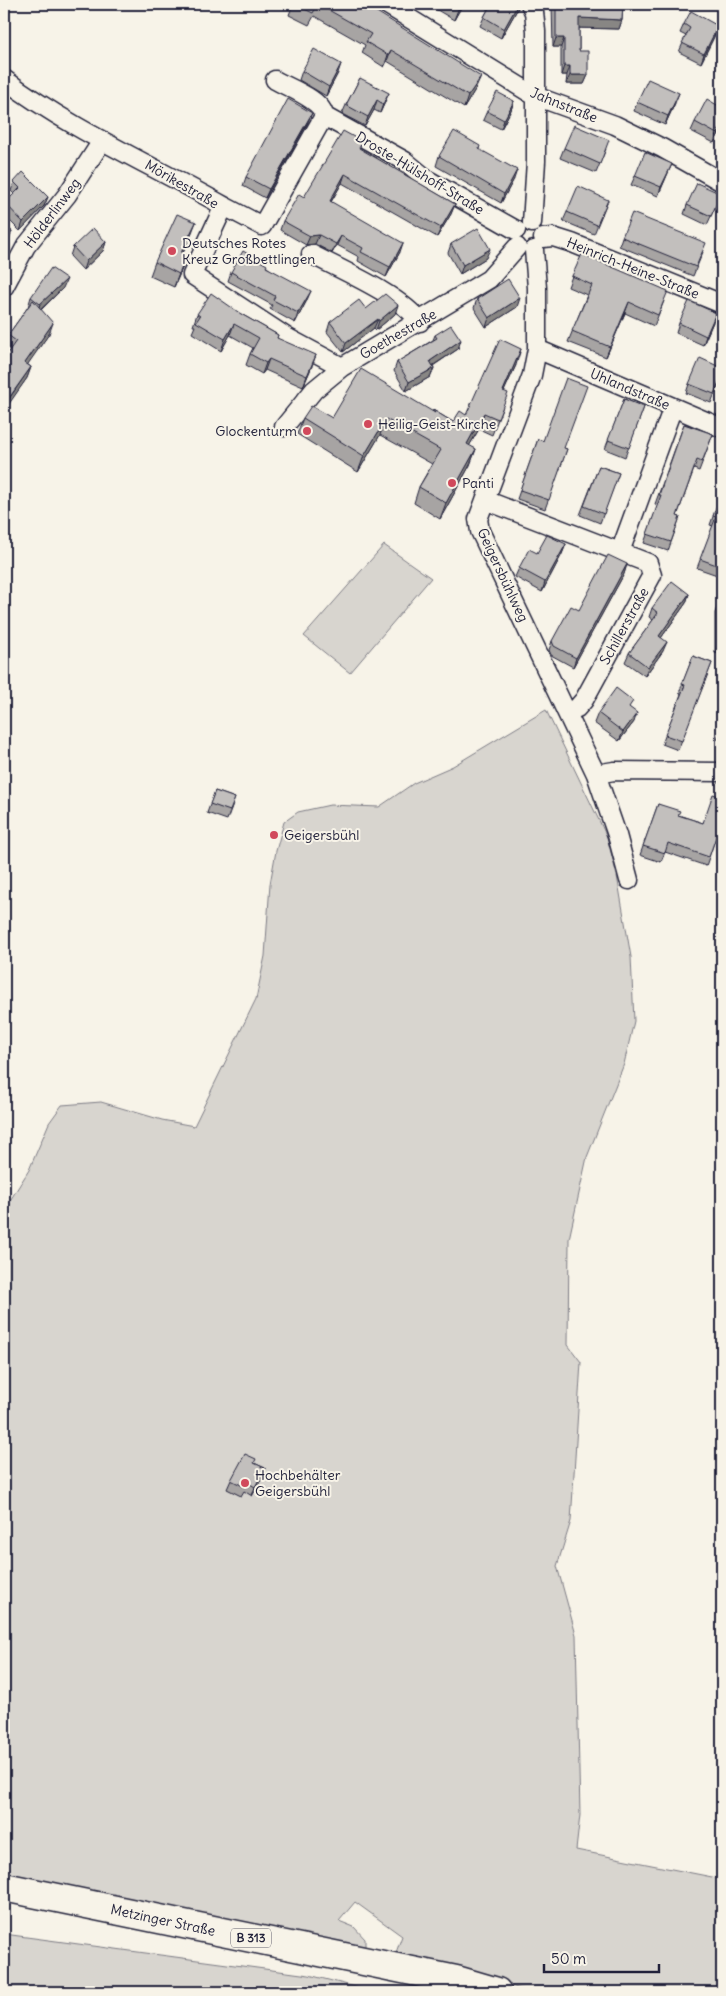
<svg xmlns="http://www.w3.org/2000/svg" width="726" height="1996" font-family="Delius,sans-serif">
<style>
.green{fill:#d8d5cf;stroke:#7d7c85}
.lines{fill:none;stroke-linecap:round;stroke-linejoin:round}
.street-casing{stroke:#22223b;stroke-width:21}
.primary-casing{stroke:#22223b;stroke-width:31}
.street{stroke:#f7f3e8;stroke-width:18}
.primary{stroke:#f7f3e8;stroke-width:28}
.wall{fill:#a7a4a3;stroke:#22223b}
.shaded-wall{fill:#888684;stroke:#22223b}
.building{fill:#c2bfbd;stroke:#22223b}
.poi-dot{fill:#d1495b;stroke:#f7f3e8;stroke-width:2}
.labels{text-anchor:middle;stroke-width:4;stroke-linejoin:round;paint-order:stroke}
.shield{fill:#f7f3e8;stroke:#62616f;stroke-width:1}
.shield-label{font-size:12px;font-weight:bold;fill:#22223b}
.street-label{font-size:14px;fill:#22223b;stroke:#f7f3e8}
.poi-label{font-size:14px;fill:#22223b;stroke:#f7f3e8;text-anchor:start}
</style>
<rect width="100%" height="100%" fill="#f7f3e8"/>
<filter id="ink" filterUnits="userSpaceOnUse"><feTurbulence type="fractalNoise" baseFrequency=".02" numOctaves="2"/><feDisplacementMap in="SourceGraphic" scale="10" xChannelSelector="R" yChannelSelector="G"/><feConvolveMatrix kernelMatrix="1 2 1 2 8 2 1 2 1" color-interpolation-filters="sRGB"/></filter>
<g filter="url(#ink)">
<path class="green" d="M384,545L431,578L350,673L304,636Z
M546,710L607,837L617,876L631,957L634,1021L624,1064L587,1157L569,1239L568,1345L581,1362L571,1521L557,1566L576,1635L580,1815L576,1850L722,1879V1992H532L481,1978L394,1958L402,1936L355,1902L339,1921L354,1927L365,1939V1947L4,1880V1223L6,1207L29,1170L49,1123L62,1105L101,1102L162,1120L194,1126L256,999L265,956L270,884L276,851L284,822L298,812L330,805L379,807L414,783L453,766Z
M4,1934L309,1975L375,1992H4Z"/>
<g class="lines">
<defs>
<path id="street" d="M386,4L535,96L615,125L662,148L722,182
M530,4L534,12L536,31V161L532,223
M4,79C72,130 150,164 224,206L192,275L288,338L342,367
M275,80C289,88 323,100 324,116
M224,206L262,226L324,116L405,161L428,180L516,230
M543,238L553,237L572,243L722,304
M534,250L537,288V349L532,375L478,519L480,531L596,774L617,835L629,880
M311,254C343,271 400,295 420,322
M4,287L26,246L67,195L102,141
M537,349L722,428
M284,427L314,390L342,367L489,279L517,247
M485,500L648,563L652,575L584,700L577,708L567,713
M620,552L673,407
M596,774L614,771L722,772"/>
<path id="primary" d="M4,1887L456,1980L497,1992"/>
</defs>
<use href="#street" class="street-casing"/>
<use href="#primary" class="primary-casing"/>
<use href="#street" class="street"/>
<use href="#primary" class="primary"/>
</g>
<path class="wall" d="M293,4H364L476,88L464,108L387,61L384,67L362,53L365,45L314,16L309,25L289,15Z
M427,4H463L454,20Z
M491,4H520L518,8L501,38L480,26L484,17Z
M552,4H623L622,20L619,29L579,28V51L588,75L584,84H566L567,75H561V47H553Z
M722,22V40L716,36Z
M684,24L718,26L715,35L701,63L679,52L686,36L680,33Z
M302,71L338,73L326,96L299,80Z
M360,78L385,102L380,113L374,110L365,126L342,114L346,105Z
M514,101L511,110L501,129L483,120L487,111Z
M637,102L675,103L665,125L634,111Z
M722,108V128L714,143L691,131L695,122Z
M308,122L265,198L243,186L246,177Z
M564,148L606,149L596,173L560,158Z
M360,149L455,204L451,214L437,237L342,183L331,202L400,252L386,277L358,261L359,257L337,245L332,253L315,244L306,245L280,230L283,221L304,197Z
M479,149L514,179L501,203L436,166L439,156Z
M668,173L658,196L631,185L635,176Z
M14,182L48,197L44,206L20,231L4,215V206L5,203L14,194L11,191Z
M608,200L594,234L563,221L567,212Z
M717,203L707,225L684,214L687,205Z
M191,235L182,254L187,256L174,287L150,276L155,262Z
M622,237L703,252L693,276L619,246Z
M106,242L103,251L83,270L70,256L73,247Z
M451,244L486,258L460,274L448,253Z
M267,267L307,300L295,323L270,309L272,305L228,281L231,272Z
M572,276L664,301L654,326L625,313L606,357L568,342L587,295L568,287Z
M63,288L41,310L49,334L27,364L31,367L27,378L6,407L8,408L4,420V358L10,350L4,346L8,335L28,307L31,297Z
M477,299L517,307L486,327L474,308Z
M366,309L395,314L376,330L374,328L343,352L327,332L330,322Z
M197,314H241L278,335L277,338L312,366L303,387L265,370L262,374L246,365L250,354L253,348L230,335L221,351L192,333L195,326H193Z
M713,322L703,345L676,333L679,323Z
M435,335L458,349L433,366L434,368L430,377L406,391L394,371L397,362L433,340Z
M516,365L504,391L502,409L492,435L479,429L469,446L476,449L470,465L440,519L414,503L419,487L432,464L380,435L358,472L297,434L303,418H332L432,412L433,410L453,422L466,415Z
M722,376L711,403L686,393L689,384Z
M624,399L644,407L625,457L605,449Z
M684,424L713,434L699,471L694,469L677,516L680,517L668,551L644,543L658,505L655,504Z
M538,439L567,449L545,509L517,499Z
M599,466L619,473L600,523L580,515Z
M722,491V570L720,576L697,568L713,526L710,525Z
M566,544L562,554L542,592L515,577L519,568L537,553Z
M627,564L624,574L573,667L551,655L549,650L552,641L579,610Z
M689,594L686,603L661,638L663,651L645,676L625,662L629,653L653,620L649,617L652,608Z
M718,604H722V653H715V613Z
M693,656L712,663L678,750L662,744L681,694L679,693Z
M630,708L634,722L619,741L594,723L598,713Z
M722,725V741L717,739Z
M215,791L235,798L227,820L207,813Z
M722,797V837L721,839L716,837L706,866L665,852L661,862L640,855L658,804L678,815L703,823Z
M254,1463L265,1468L262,1478L252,1496L244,1491L241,1496L227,1489L231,1480Z"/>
<path class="shaded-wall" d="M461,4H463L454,20L459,7Z
M518,4H520L518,8L501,38L504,29Z
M579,18L622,20L619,29L576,28Z
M718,26L715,35L701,63L704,54Z
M556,38H564L561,47H553Z
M391,50L387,61L384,67L388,55Z
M341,64L338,73L326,96L329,87Z
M564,66H570L567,75H561Z
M570,75H588L584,84H566Z
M481,77L476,88L464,108L468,96Z
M389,93L385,102L380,113L383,104Z
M679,93L675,103L665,125L668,116Z
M377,100L374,110L365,126L368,117Z
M514,101L511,110L501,129L504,120Z
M312,113L308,122L265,198L269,189Z
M722,125V128L714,143L717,134Z
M672,164L668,173L658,196L661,187Z
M517,170L514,179L501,203L504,194Z
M345,174L342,183L326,210L330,201Z
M48,197L44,206L20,231L23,222Z
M455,204L451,214L437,237L441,228Z
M196,222L191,235L177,267L181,253Z
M12,231L8,242L4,249V244Z
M319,235L315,244L306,245L310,236Z
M341,236L337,245L332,253L336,244Z
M106,242L103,251L83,270L86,261Z
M403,243L400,252L386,277L390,267Z
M490,249L486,258L460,274L463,265Z
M187,256L182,269L174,287L179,274Z
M67,279L63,288L37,313L40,304Z
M311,291L307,300L295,323L298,313Z
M520,298L517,307L486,327L489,318Z
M629,302L625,313L606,357L610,347Z
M398,305L395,314L376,330L379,321Z
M716,313L713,322L703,345L706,336Z
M378,319L374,328L343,352L346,343Z
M53,323L49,334L21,374L25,363Z
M234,324L230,335L221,351L225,339Z
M461,340L458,349L426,370L430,361Z
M521,349L516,365L497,407L503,391Z
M316,355L312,366L303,387L307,376Z
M269,359L265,370L262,374L266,363Z
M31,367L27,378L4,411V406Z
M434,368L430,377L406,391L409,382Z
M8,408L4,419V420V415Z
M484,413L479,429L461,460L467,444Z
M386,419L380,435L358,472L364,456Z
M476,449L470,465L440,519L446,503Z
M566,544L562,554L542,592L545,582Z
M627,564L624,574L573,667L576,658Z
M689,594L686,603L656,645L659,636Z
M667,642L663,651L645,676L648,667Z
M718,644H722V653H715Z
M637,713L634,722L619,741L623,732Z
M265,1468L262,1478L252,1496L255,1487Z"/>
<path class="building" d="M294,4H364L481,77L468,96L391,50L388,55L366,42L371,34L318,4L313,13Z
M453,4H461L459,7Z
M491,4H518L504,29L484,17Z
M556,4H623L622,20L579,18V51H588V75H570V66H564V38H556Z
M691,11L718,26L704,54L682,43L690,28L684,24Z
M722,22V34L717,31Z
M314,49L341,64L329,87L302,71Z
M360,78L389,93L383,104L377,100L368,117L346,105Z
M648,79L679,93L668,116L637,102Z
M497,92L514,101L504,120L487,111Z
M288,99L312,113L269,189L246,177Z
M707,99L722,108V125L717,134L695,122Z
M574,125L609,140L600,164L564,148Z
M343,131L363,142L359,148L455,204L441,228L345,174L330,201L403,243L390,267L361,252L363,248L341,236L336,244L319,235L310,236L283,221L299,194L304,197Z
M454,131L480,146L479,149L517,170L504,194L439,156Z
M645,152L672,164L661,187L635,176Z
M23,172L48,197L23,222L5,203L20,188L14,182Z
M697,183L721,194L711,216L687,205Z
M578,186L608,200L597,225L567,212Z
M632,213L706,243L696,267L622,237Z
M177,214L196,222L181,253L187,256L179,274L155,262Z
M4,226L12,231L4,244Z
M93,228L106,242L86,261L73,247Z
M478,228L490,249L463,265L451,244Z
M243,251L267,265L266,267L311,291L298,313L273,300L275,296L231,272Z
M582,254L668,291L658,315L629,302L610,347L572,331L592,285L572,276Z
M51,268L67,279L40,304L31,297Z
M508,279L520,298L489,318L477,299Z
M211,293L241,314L278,335L277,338L316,355L307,376L269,359L266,363L250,354L259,338L234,324L225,339L196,322L200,316L197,314Z
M385,294L398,305L379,321L378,319L346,343L330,322L359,300L366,309Z
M33,300L53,323L25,363L31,367L4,405L8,408L4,415V358L16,341L8,335Z
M689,301L716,313L706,336L679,323Z
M451,325L461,340L430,361L434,368L409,382L397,362L437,338L435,335Z
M500,339L521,349L503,391L508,393L498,419L484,413L467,444L476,449L446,503L419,487L441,450L386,419L364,456L303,418L311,406L332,418L361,369L435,413L433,410L453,422L460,411L466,415Z
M700,358L722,368V375L714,394L689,384Z
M566,378L587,386L564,448L567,449L549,500L520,490L538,439L543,441Z
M624,399L644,407L629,448L608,440Z
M684,424L713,434L702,462L697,460L677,516L680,517L671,542L647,534L661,495H659Z
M599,466L619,473L604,514L584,506Z
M722,491V567L700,559L716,517L713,516Z
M547,535L566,544L545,582L519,568L529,549L537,553Z
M608,555L627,564L576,658L554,646L552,641L571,606L579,610Z
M672,581L689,594L659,636L667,642L648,667L629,653L658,613L652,608Z
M718,604H722V644H718Z
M693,656L712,663L682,741L665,735L685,685L682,684Z
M616,688L633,701L629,707L637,713L623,732L598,713Z
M215,791L235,798L230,811L210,804Z
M713,794L722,797V829L719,828L709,857L668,843L665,853L643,846L658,804L680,811L678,815L703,823Z
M245,1454L256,1459L254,1463L265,1468L255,1487L247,1482L245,1487L231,1480Z"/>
</g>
<g class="poi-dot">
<circle cx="172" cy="251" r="5"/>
<circle cx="368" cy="424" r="5"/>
<circle cx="307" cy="431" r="5"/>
<circle cx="452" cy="483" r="5"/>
<circle cx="274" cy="835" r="5"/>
<circle cx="245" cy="1483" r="5"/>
</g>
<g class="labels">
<rect class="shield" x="231" y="1928.5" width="40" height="19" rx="4"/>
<g class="shield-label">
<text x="251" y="1942">B 313</text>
</g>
<g class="street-label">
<text transform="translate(564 105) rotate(22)" y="5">Jahnstraße</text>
<text transform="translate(420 173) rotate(31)" y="5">Droste-Hülshoff-Straße</text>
<text transform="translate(182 184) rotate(30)" y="5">Mörikestraße</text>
<text transform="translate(52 213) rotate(-53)" y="5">Hölderlinweg</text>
<text transform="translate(633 268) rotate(22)" y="5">Heinrich-Heine-Straße</text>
<text transform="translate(398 334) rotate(-30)" y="5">Goethestraße</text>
<text transform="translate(630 389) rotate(23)" y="5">Uhlandstraße</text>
<text transform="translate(503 575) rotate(65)" y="5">Geigersbühlweg</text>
<text transform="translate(624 626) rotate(-61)" y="5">Schillerstraße</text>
<text transform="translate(163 1920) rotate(12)" y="5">Metzinger Straße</text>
</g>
<g class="poi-label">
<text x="182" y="248">Deutsches Rotes<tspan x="182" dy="16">Kreuz Großbettlingen</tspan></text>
<text x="378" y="429">Heilig-Geist-Kirche</text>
<text x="297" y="436" text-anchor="end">Glockenturm</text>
<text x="462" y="488">Panti</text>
<text x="284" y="840">Geigersbühl</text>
<text x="255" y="1480">Hochbehälter<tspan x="255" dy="16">Geigersbühl</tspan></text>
</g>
</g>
<rect width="726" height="1996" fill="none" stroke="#f7f3e8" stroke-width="20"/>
<rect x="10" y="10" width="706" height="1976" fill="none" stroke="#22223b" stroke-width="2" filter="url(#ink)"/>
<path d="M544 1964v8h115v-8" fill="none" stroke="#22223b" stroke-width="2.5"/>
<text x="551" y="1964" font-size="15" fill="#22223b" stroke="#f7f3e8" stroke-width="4" paint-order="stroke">50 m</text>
</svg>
